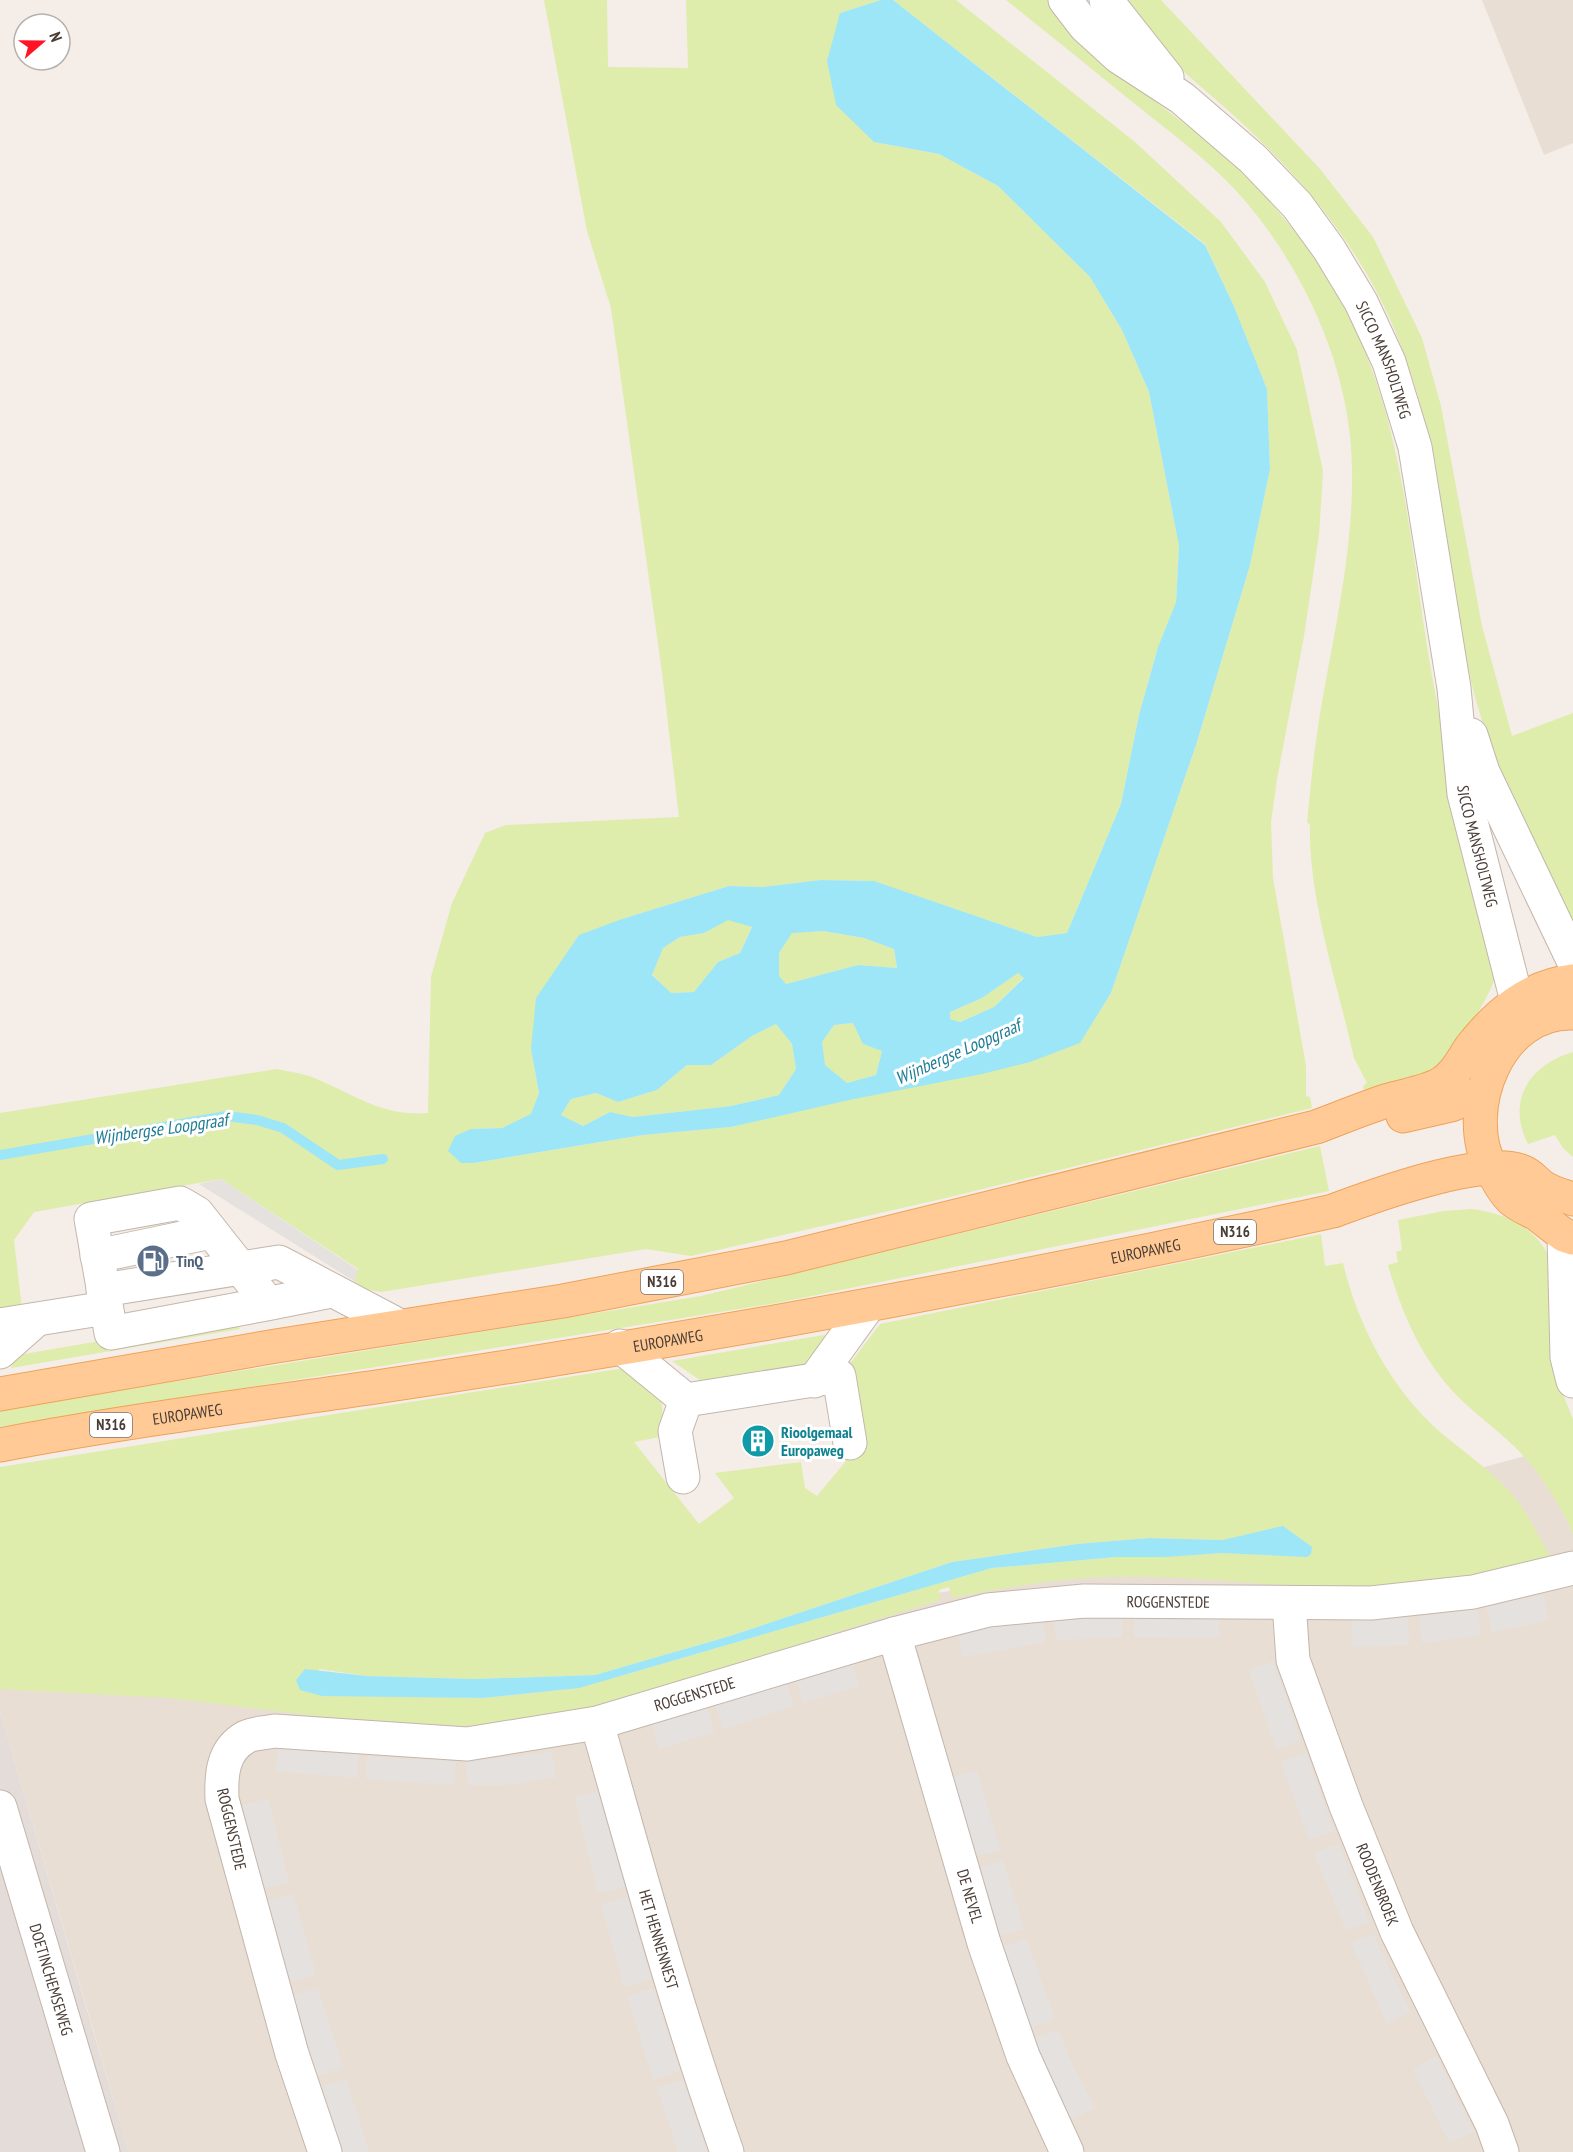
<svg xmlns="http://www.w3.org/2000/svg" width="1573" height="2152" font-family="'PT Sans Narrow',sans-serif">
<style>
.residential{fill:#e9ded4}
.industrial{fill:#e4dcd8}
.green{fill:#deedab;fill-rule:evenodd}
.parking{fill:#e5e1df}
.water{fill:#9de6f7;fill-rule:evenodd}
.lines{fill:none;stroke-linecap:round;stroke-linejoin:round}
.stream{stroke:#9de6f7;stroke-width:10}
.minor-casing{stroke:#c4b6ab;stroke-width:35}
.major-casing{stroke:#efa25a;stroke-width:35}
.minor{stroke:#fff;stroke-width:33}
.major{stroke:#ffca95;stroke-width:33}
.labels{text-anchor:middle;stroke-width:6;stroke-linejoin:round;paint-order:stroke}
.shield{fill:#fff;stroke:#807672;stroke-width:1.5}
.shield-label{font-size:15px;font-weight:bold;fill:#493c35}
.street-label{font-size:16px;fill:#493c35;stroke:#fff}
.service-label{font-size:16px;font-weight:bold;fill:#4e5e75;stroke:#fff;text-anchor:start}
.culture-label{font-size:16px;font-weight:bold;fill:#0d838f;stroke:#fff;text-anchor:start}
.water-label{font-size:18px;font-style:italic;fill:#1e7c94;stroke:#fff}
</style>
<rect width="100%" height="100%" fill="#f5ede7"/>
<path class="residential" d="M1482,0H1573V143L1544,155Z
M1573,1443V2152H129L0,1712V1688L532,1699L931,1594L1134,1562Z"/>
<path class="industrial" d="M0,1712L89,2017L129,2152H0Z"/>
<path class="green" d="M544,0H607L608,67L688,68L686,0H881L840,13L874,142L939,154L998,186L1090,277L1122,330L1149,392L1179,546L1176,602L1158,647L1139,715L1121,804L1067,933L1037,937L873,881L821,880L762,887L729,886L622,919L531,1049L539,1093L531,1115L502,1128L471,1129L474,1163L643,1135L731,1127L1080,1042L1111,993L1197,742L1250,565L1270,469L1267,389L1233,304L1205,244L893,0H956L1135,142L1221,222L1265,282L1297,350L1323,471L1319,535L1304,636L1277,779L1271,822L1273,878L1306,1066V1096L1310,1097L1312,1108L946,1198L691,1256L646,1249L381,1292L365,1289L354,1281L358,1269L221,1179L34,1212L14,1240L22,1309L0,1313V1113L277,1069C289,1072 303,1073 314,1078C354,1094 382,1117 428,1113L431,977L452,903L485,833L506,825L679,817L662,672L611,308L587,231Z
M1006,0H1052C1081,29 1109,60 1139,88C1164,110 1193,128 1218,150C1255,182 1287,219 1315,259C1403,384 1406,525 1431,670C1449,773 1472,875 1495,977C1487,1005 1448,1062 1422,1076C1405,1085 1383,1089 1365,1095L1363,1086L1367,1083L1354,1058C1338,985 1308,898 1310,824L1307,823C1310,796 1312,768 1316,741C1329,650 1354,560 1352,468C1351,373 1307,274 1246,202C1218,168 1180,140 1145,112C1099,75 1053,37 1006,0Z
M1119,0H1161L1320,169L1373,237L1422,338L1441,406L1482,626L1512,736L1573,713V930C1535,849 1488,760 1469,672C1440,534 1441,403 1368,276C1333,215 1284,161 1231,113C1208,92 1182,72 1160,49C1145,34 1132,16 1119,0Z
M728,919L752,926L740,953L718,962L694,992L670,993L652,974L663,948L680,937L704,933Z
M823,931L864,938L894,949L897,968L858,965L786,984L779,977V953L792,932Z
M1019,972L1024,977L994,1007L959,1022L950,1019V1012L982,998Z
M853,1023L864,1044L882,1051L876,1075L847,1083L824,1065L822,1042L834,1025Z
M776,1024L792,1044L796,1069L779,1095L731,1106L633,1117L610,1112L583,1126L561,1115L571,1099L596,1093L618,1102L657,1090L687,1065H711L752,1036Z
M1573,1052V1157L1563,1148L1555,1135L1528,1144C1506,1101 1529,1065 1573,1052Z
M1320,1146L1329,1191L777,1303L0,1427V1410L701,1296Z
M1472,1209C1511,1215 1536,1227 1553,1264L1564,1397L1573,1419V1534C1559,1502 1539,1471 1514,1446C1493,1426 1468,1409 1449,1387C1418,1351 1401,1310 1388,1265L1398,1262L1396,1252L1402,1250L1398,1220L1444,1211Z
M1321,1234L1325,1266L1343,1263C1358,1326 1391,1389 1440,1432C1466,1454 1494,1472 1516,1499C1530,1517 1540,1538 1551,1558C1490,1573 1430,1584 1368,1586C1281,1590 1196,1574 1109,1577C1056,1578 1004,1588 952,1598L949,1587L939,1590L940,1600L580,1712L552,1717L549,1713L538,1715L540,1719L462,1726L325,1717L169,1698L0,1689V1467L625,1368L661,1397L665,1436L634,1442L699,1524L734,1498L715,1473L801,1462L805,1488L817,1496L861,1443L846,1369L880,1324ZM1283,1526L1312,1547L1311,1553L1307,1557L1221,1553L1166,1557H1117L992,1568L579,1688L483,1698L322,1696L319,1669L367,1676L475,1679L595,1675L730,1636L952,1562L1077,1544L1149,1538L1223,1540Z
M211,1322L237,1325L240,1329L11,1368L13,1361L24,1354Z
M824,1335L828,1336L807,1367L704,1383L672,1361Z"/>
<path class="parking" d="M221,1179L358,1270L354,1281L199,1184Z
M1543,1595L1548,1620L1492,1633L1486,1607Z
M1477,1609L1481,1635L1422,1643L1419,1617Z
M1122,1613V1637L1057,1640L1053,1616Z
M1134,1613L1219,1614V1638L1134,1637Z
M1408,1617L1409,1645L1352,1647L1351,1620Z
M1042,1618L1046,1642L962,1657L958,1632Z
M852,1661L859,1686L803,1703L796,1679Z
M1273,1661L1301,1740L1276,1749L1249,1670Z
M786,1682L794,1706L724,1729L715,1705Z
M707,1707L714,1732L659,1749L652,1724Z
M278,1747L358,1754L357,1778L275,1771Z
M551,1752L556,1777L507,1785H468L466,1762Z
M1306,1753L1334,1831L1309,1840L1281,1762Z
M367,1756L456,1762L454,1785L366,1779Z
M977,1770L1000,1850L975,1857L952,1778Z
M601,1790L625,1887L598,1893L574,1797Z
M268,1799L289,1882L261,1889L240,1806Z
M1339,1844L1369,1922L1346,1930L1314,1853Z
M1003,1861L1024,1929L999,1936L979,1868Z
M293,1894L316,1975L286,1983L265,1902Z
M628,1897L651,1979L624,1987L601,1904Z
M1373,1934L1410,2012L1387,2023L1351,1943Z
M1026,1938L1055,2019L1031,2028L1003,1947Z
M318,1988L343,2068L316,2076L291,1996Z
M653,1988L680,2071L653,2080L627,1996Z
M1058,2030L1073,2066L1095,2108L1070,2120L1048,2076L1035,2038Z
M1436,2056L1474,2132L1449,2142L1413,2069Z
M346,2079L369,2152H340L320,2087Z
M683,2080L707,2152H678L657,2088Z"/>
<path class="water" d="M881,0H893L1205,245L1233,304L1267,389L1270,469L1250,565L1197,742L1111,993L1080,1043L1030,1062L982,1074L849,1100L731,1127L643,1135L474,1163H461L448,1151L455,1136L471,1129L502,1128L531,1114L539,1093L531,1049L536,998L579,935L622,919L729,886L762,887L821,880L874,881L1037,937L1067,933L1121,804L1139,715L1158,647L1176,602L1179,546L1149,392L1122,330L1090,277L998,186L939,154L874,142L836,105L827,61L840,13ZM728,920L752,927L740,953L718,962L694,992L671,993L652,975L663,948L680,937L704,933ZM823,931L864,938L894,949L897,968L858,965L786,984L779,976V953L792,933ZM1018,973L1024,978L994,1007L960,1022L950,1019V1012L982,998ZM853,1023L863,1044L882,1051L876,1075L847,1083L825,1065L822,1042L834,1025ZM776,1024L792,1044L796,1069L779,1095L731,1106L633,1117L610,1112L583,1126L561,1115L571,1099L596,1093L618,1102L657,1090L687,1065H711L752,1036Z
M1283,1526L1312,1547L1311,1554L1307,1557L1221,1553L1166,1557H1117L992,1568L579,1688L483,1698L322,1696L300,1690L296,1680L305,1669L367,1676L475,1679L595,1675L730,1636L952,1562L1077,1544L1149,1538L1223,1540Z"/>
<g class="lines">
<path class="stream" d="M0,1155L227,1116L257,1120L283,1128L338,1165L383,1159"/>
<defs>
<g id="minor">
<path id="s1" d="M1065,0L1085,26L1119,57L1182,98L1253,159L1297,205L1329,249L1361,302L1389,362L1415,447L1454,688L1464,794L1517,1001"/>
<path d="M1106,0L1167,77"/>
<path d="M1471,735L1483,772L1573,960"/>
<path d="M1564,1235L1567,1357L1573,1381"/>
<path d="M97,1256L211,1232"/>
<path d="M103,1290L279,1262L400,1326"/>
<path d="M266,1304L111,1333L91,1219L180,1203L197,1213L261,1294L266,1304L331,1291"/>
<path d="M0,1325L106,1308"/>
<path d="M620,1346L686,1400L839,1376L850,1443"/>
<path d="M0,1352L35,1321"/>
<path d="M814,1381L868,1306"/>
<path d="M683,1477L675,1431L686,1400"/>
<path id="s2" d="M1289,1603L1293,1660L1346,1806L1397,1932L1492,2124L1502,2152"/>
<path id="s3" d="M894,1634L984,1943L1023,2056L1067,2152"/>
<path id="s4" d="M597,1723C638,1867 677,2011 727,2152"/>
<path id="s5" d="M0,1807L103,2152"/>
<path id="s6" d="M325,2152L292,2054L222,1799C221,1776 222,1750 246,1737C253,1733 266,1733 274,1731L467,1744L597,1723L894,1634L988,1610L1084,1601L1371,1603L1473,1592L1573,1568"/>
</g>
<g id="major">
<path d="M1573,1013C1499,1010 1460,1110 1491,1168C1496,1178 1503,1191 1511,1199C1517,1205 1527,1209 1535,1213C1545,1220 1554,1228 1564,1235L1573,1238"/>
<path d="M1403,1116L1451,1105L1483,1092"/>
<path d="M0,1394L276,1346L563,1301L786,1258L1316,1127C1340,1118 1364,1108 1389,1100C1405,1095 1428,1092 1442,1083C1456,1074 1462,1060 1471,1047C1497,1014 1529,986 1573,981"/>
<path id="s7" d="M0,1445C125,1421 251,1405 376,1387C697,1339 1016,1281 1333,1211C1373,1196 1482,1156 1521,1171C1531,1174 1535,1182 1543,1187C1551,1193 1564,1196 1573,1199"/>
</g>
</defs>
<use href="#minor" class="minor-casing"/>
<use href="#major" class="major-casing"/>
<use href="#minor" class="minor"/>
<use href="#major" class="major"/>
</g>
<defs>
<symbol id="fuel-disc" viewBox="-11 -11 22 22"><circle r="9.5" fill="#5c6f8a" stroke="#fff"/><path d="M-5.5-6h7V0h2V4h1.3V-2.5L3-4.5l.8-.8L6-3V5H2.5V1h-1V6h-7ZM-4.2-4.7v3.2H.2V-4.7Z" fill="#fff"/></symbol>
<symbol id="building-disc" viewBox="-11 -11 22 22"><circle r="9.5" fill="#0f9aa8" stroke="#fff"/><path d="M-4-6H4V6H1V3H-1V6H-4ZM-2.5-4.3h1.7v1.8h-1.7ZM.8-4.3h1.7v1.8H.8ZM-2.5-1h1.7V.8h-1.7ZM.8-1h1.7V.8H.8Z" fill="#fff"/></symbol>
</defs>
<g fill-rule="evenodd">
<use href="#fuel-disc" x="134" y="1242" width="38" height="38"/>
<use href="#building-disc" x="739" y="1422" width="38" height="38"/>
</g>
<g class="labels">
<g class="shield">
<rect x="1214" y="1220" width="42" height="24" rx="4.5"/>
<rect x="641" y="1270" width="42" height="24" rx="4.5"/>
<rect x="90" y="1413" width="42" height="24" rx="4.5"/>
</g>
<g class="shield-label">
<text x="1235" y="1237">N316</text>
<text x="662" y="1287">N316</text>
<text x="111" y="1430">N316</text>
</g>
<g class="street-label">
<text dy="6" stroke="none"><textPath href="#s1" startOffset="490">SICCO MANSHOLTWEG</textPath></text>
<text dy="6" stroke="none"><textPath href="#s1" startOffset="987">SICCO MANSHOLTWEG</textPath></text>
<text dy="6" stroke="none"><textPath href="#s7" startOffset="1162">EUROPAWEG</textPath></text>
<text dy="6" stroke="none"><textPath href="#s7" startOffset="676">EUROPAWEG</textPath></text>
<text dy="6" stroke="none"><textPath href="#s7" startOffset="190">EUROPAWEG</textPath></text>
<text dy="6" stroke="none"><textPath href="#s6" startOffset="1380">ROGGENSTEDE</textPath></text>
<text dy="6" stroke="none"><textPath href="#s6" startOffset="894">ROGGENSTEDE</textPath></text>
<text transform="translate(232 1829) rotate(77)" y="6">ROGGENSTEDE</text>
<text dy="6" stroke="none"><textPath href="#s2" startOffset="297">ROODENBROEK</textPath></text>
<text dy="6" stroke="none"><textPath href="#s3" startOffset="273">DE NEVEL</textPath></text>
<text dy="6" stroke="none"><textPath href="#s4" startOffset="225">HET HENNENNEST</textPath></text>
<text dy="6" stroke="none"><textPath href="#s5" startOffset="180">DOETINCHEMSEWEG</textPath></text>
</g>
<g class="service-label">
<text x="176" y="1267">TinQ</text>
</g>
<g class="culture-label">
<text x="781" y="1438">Rioolgemaal<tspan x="781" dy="18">Europaweg</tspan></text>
</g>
<g class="water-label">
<text transform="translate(958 1052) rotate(-24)" y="6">Wijnbergse Loopgraaf</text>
<text transform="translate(161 1129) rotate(-8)" y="6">Wijnbergse Loopgraaf</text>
</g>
</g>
<g transform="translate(42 42) rotate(70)"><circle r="28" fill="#ffffff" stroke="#b6b1ae" stroke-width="1.5"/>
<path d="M0-4.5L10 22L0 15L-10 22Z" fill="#ff1324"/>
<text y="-9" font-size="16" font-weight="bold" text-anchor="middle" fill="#493c35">N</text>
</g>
</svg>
